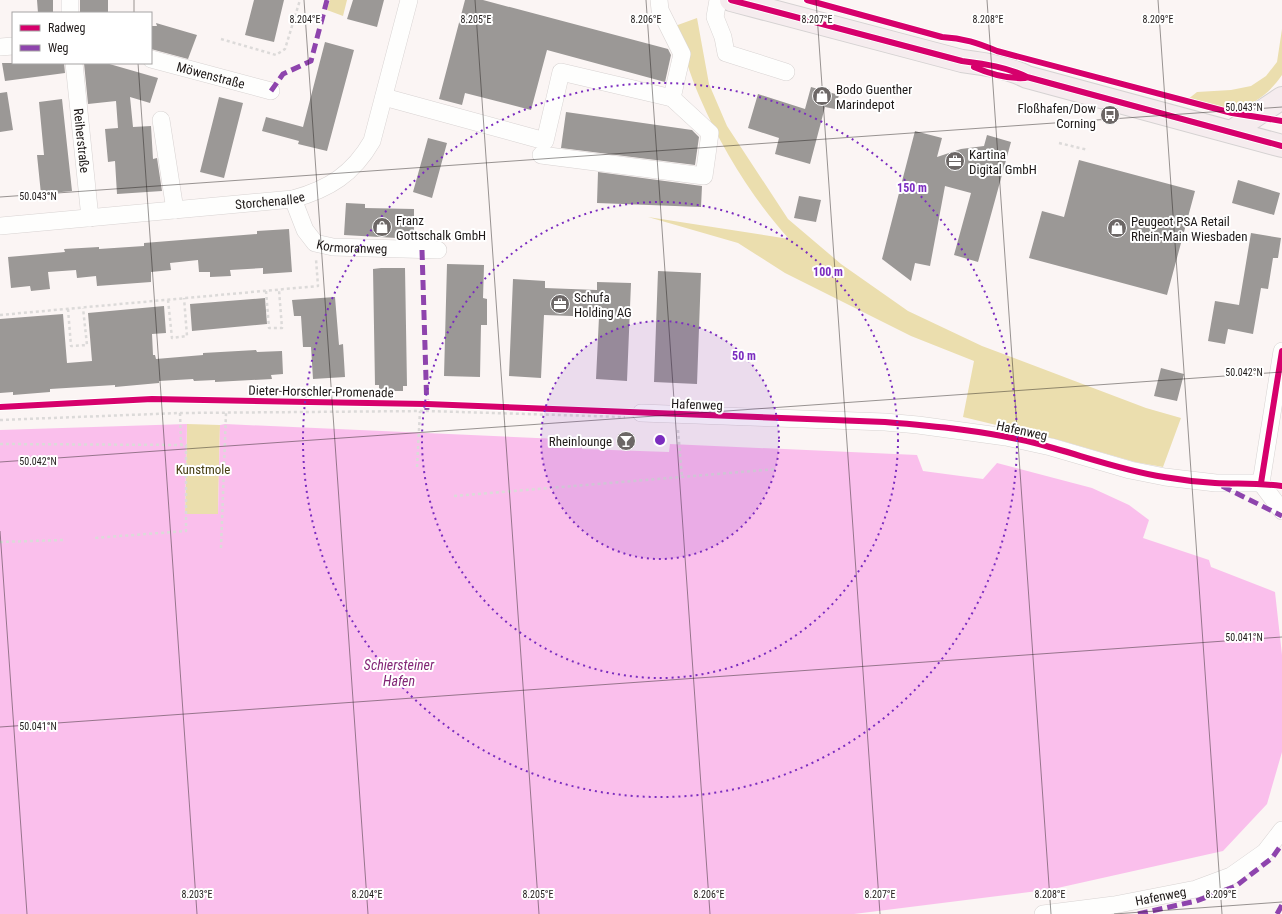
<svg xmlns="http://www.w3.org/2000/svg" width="1282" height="914" font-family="'Roboto Condensed',sans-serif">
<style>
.green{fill:#ebdeae}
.water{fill:#fabfec}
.building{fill:#9b9896}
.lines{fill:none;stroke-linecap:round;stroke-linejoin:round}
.minor-casing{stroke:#d8d3d2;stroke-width:18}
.major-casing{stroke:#d5d2d2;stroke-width:24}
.path{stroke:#dcdad9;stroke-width:2.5;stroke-dasharray:3 3;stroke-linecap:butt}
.minor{stroke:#fefefd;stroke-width:17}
.major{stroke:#f5ecee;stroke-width:22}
.quiet{stroke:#8e44ad;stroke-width:5;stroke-dasharray:10 5;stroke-linecap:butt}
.cycleway-casing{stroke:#fff;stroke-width:8}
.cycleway{stroke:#d6006c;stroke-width:6}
.ticks{fill:none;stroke:#1f1a19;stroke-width:1;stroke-opacity:0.45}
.ring{fill:none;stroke:#7b2cbf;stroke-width:2;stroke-dasharray:2 4}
.labels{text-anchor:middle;stroke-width:4;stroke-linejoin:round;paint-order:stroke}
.street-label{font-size:13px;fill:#1f1a19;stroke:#fff}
.poi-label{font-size:13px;fill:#1f1a19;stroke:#fff;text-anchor:start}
.park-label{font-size:13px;fill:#494014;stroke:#fff}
.water-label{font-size:14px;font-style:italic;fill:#822575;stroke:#fff}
.ticks-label{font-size:10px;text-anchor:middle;fill:#1f1a19;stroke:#fff;stroke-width:4;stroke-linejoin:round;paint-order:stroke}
.centre{fill:#7b2cbf;stroke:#fff;stroke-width:2}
.ring-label{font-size:12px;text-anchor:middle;font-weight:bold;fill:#7b2cbf;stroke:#fff;stroke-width:4;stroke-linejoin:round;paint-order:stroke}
</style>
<rect width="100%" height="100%" fill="#fbf5f4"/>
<path class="green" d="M330,0H347L343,16L327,10Z
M697,18L709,84L727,126L788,219L841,264L908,311L982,346L1146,408L1181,418L1163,467L1135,462L1059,440L963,417L974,361L911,336L785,273L738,243L648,217L789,239C752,198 722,149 700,98C690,75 683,50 675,26Z
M1282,29V75C1271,91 1255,106 1234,108C1220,109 1201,102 1187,100L1197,92L1231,90L1251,86L1266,76L1277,62Z
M187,424L220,425L218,514H185Z"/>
<path class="water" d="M187,424L185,514H218L220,425L225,424L582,440V449L669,452L670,444L917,455L923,471L983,479L997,463L1092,488L1129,505L1149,520L1143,538L1209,560L1211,567L1275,592L1282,655V752L1267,804L1223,851L1053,889L854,914H0V430Z"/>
<path class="building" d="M37,0H53V13H38Z
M80,0H108V13H80Z
M254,0H284L274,42L245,35Z
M353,0H384L377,27L347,19Z
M465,0H483L668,49L671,55L665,82L547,50L531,110L465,93L462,105L439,99Z
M156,23L197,35L188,59L151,49V26H157Z
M325,42L354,50L327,151L298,144L299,141L262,131L266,117L303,127Z
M2,63H64L65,73L5,81Z
M84,63H106L158,78L150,103L130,97L133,127L151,126L153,159L157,158L162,191L117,194L115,161L108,162L105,129L118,128L116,101L88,104Z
M811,87L839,95L835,109L825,107L810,164L775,154L779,138L748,128L758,94L805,109Z
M7,92L13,130L0,132V93Z
M219,97L243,103L224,178L200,172Z
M62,99L72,191L41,194L37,155H44L39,102Z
M566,112L692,130L699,137L695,165L561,148Z
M915,131L942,138L937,157L961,149L984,146L987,135L1011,142L978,262L954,255L971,193L945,186L930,266L915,263L911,281L882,259Z
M428,138L447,143L432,198L413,192Z
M1079,160L1195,191L1167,295L1029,258L1042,211L1064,217Z
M598,172L702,186L701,207L597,203Z
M1238,180L1280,193L1274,215L1232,203Z
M799,196L821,200L816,222L794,218Z
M346,203L365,204V208L414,209V239L344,235Z
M289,229L292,272L263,274V268L230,270L231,276L210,277V272H199L198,260L170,263L171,270L151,272V282L97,286L96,276L77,278L76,270L48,272L50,289L31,291L30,286L11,288L8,257L65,252L64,249L99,247V249L144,246V243L257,234V231Z
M1251,233L1281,238L1278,258H1273L1268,289L1261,288L1253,334L1228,329L1225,344L1208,341L1215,301L1239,305Z
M447,264L484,265L483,298L487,299V325H481L480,377L444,376Z
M381,268H405L407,386H403V391H379V385H375L373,269Z
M658,271L701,273L697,384L654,382Z
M513,279L545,281V288L597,290V282L631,283L627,381L596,379L599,317L544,315L541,378L509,376Z
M335,297L339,345L343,344L345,377L313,379L311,347H303L301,316H294L292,300Z
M265,298L267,324L192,331L190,304Z
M164,306L166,333L152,334L153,355H155L156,359L203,355V353L256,350L257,352L282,351L283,374L271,375L272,379L215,382V380L194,381L193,379L159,381V383L115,387V385L50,389V392L13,395V392L0,393V319L63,314L67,363L92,361L88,313Z
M1161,368L1184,374L1177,401L1154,396Z"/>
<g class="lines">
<defs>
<g id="minor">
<path d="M70,0V13"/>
<path d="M718,0L715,17L723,37L726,53L786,72"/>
<path d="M0,47L13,46"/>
<path id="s1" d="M151,59L271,91"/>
<path id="s2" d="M74,63L90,218"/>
<path d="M384,97L545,141L561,72L672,98L682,54L660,10L659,0"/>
<path d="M161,120L175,210"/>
<path d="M541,155L704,176L710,133L672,98"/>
<path id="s3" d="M293,199L305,230L315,243L333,247L438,250"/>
<path id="s4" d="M0,226L293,199C329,189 353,174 372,141L409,0"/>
<path d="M1282,351L1261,483L1282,511"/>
<path d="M641,413L885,422L918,425L1006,437L1051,447L1130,470L1165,477L1216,483H1261"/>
<path id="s5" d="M1043,914L1114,905L1196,889L1231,876L1265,852L1282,830"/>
</g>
<path id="major" d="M731,0L962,61C985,64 1007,67 1027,77L1282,146
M1231,132L1282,98"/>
</defs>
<use href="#minor" class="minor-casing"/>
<use href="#major" class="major-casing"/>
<path class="path" d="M221,39L276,55L285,49L300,0
M1059,143L1088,150
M266,291L269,328H282L279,290
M168,300L172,338L187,336L184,298
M68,309L71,346L87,345L83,308
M0,315L318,286L316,259
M180,413L181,444
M0,420L180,413L427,411L625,417
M678,430L682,477
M0,444L186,445V531L94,538
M417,467L420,411
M454,496L776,469
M0,542L63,540
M221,548L226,413"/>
<use href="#minor" class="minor"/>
<use href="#major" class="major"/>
<path class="quiet" d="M271,91L283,74L311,61L327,0
M422,250L427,411
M1222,486L1282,516
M1138,914L1196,901L1236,886L1272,858L1282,844
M1277,914L1282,905"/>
<defs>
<path id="cycleway" d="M731,0L962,61C985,64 1007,67 1027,77L1282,146
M807,0L942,37C963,38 978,43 997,51L1232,113L1282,121
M974,67C990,74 1008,79 1025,78
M0,407L152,399L309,402L427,404L885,422C935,426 986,431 1035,443C1078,454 1120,470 1164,477C1181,480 1198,482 1215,483C1239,484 1259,483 1282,486
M1261,483L1282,351"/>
</defs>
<use href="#cycleway" class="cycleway-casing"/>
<use href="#cycleway" class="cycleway"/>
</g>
<path class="ticks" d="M134,0V13M304,0L368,914M475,0L539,914M646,0L710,914M816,0L880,914M987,0L1051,914M1158,0L1222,914M138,63L197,914M0,197L1282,107M0,462L1282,372M0,531L27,914M0,727L1282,637M1114,914L1282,902"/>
<circle cx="660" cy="440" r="119" fill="#7b2cbf" fill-opacity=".12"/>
<g class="ring">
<circle cx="660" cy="440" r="119"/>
<circle cx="660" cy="440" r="238"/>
<circle cx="660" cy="440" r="357"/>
</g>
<defs>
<symbol id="shop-disc" viewBox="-11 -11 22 22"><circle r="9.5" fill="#6c6766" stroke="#fff"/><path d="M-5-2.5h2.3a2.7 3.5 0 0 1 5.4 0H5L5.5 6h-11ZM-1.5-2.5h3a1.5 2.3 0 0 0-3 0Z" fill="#fff"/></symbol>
<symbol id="bus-disc" viewBox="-11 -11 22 22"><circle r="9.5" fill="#6c6766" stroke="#fff"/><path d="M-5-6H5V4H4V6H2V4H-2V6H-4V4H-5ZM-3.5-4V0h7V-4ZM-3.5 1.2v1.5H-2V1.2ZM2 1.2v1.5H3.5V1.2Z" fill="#fff"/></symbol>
<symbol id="office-disc" viewBox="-11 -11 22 22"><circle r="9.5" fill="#6c6766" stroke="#fff"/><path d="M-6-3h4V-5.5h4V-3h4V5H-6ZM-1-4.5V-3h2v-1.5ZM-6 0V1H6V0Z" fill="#fff"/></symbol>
<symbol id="bar-disc" viewBox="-11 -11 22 22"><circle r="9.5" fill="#6c6766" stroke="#fff"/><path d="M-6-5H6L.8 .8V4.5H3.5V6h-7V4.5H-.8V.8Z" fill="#fff"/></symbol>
</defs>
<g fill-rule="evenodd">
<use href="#shop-disc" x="811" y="85" width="22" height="22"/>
<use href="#bus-disc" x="1099" y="104" width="22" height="22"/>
<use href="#office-disc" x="944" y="150" width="22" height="22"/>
<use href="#shop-disc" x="371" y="216" width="22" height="22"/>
<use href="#shop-disc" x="1106" y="217" width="22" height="22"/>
<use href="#office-disc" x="549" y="293" width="22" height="22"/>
<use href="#bar-disc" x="615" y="430" width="22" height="22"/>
</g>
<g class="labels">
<g class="street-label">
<text dy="5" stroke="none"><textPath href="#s1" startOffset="62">Möwenstraße</textPath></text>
<text dy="5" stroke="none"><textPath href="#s2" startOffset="78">Reiherstraße</textPath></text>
<text dy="5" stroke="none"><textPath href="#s4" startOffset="271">Storchenallee</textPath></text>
<text dy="5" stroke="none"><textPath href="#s3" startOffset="87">Kormoranweg</textPath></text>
<text transform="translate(321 391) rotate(1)" y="5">Dieter-Horschler-Promenade</text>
<text transform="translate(697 404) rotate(2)" y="5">Hafenweg</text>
<text transform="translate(1022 430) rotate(12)" y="5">Hafenweg</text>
<text dy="5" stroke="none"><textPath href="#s5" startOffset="119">Hafenweg</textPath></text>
</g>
<g class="poi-label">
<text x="836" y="94">Bodo Guenther<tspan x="836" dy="15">Marindepot</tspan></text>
<text x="1096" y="113" text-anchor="end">Floßhafen/Dow<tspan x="1096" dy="15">Corning</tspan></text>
<text x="969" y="159">Kartina<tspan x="969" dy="15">Digital GmbH</tspan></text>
<text x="396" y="225">Franz<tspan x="396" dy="15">Gottschalk GmbH</tspan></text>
<text x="1131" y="226">Peugeot PSA Retail<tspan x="1131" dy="15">Rhein-Main Wiesbaden</tspan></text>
<text x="574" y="302">Schufa<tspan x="574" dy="15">Holding AG</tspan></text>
<text x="612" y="446" text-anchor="end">Rheinlounge</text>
</g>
<g class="park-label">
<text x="203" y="474">Kunstmole</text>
</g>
<g class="water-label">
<text x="399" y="670">Schiersteiner<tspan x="399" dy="16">Hafen</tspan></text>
</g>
</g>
<g class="ticks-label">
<text x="305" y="23">8.204°E</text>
<text x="476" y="23">8.205°E</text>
<text x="646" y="23">8.206°E</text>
<text x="817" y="23">8.207°E</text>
<text x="988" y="23">8.208°E</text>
<text x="1158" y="23">8.209°E</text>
<text x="1244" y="111">50.043°N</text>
<text x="38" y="200">50.043°N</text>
<text x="1244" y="376">50.042°N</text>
<text x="38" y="465">50.042°N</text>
<text x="1244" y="641">50.041°N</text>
<text x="38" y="730">50.041°N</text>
<text x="197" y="898">8.203°E</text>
<text x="367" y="898">8.204°E</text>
<text x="538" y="898">8.205°E</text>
<text x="709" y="898">8.206°E</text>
<text x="880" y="898">8.207°E</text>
<text x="1050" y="898">8.208°E</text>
<text x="1221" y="898">8.209°E</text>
</g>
<circle cx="660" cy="440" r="6" class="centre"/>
<g class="ring-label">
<text x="912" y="192">150 m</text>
<text x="828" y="276">100 m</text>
<text x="744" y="360">50 m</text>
</g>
<rect x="12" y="12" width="140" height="52" fill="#ffffff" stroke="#a5a3a3"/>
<rect x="20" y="25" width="20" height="6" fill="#d6006c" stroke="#a5a3a3"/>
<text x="48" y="32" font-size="12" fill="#1f1a19">Radweg</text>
<rect x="20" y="45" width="20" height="6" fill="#8e44ad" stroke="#a5a3a3"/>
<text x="48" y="52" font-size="12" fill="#1f1a19">Weg</text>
</svg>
